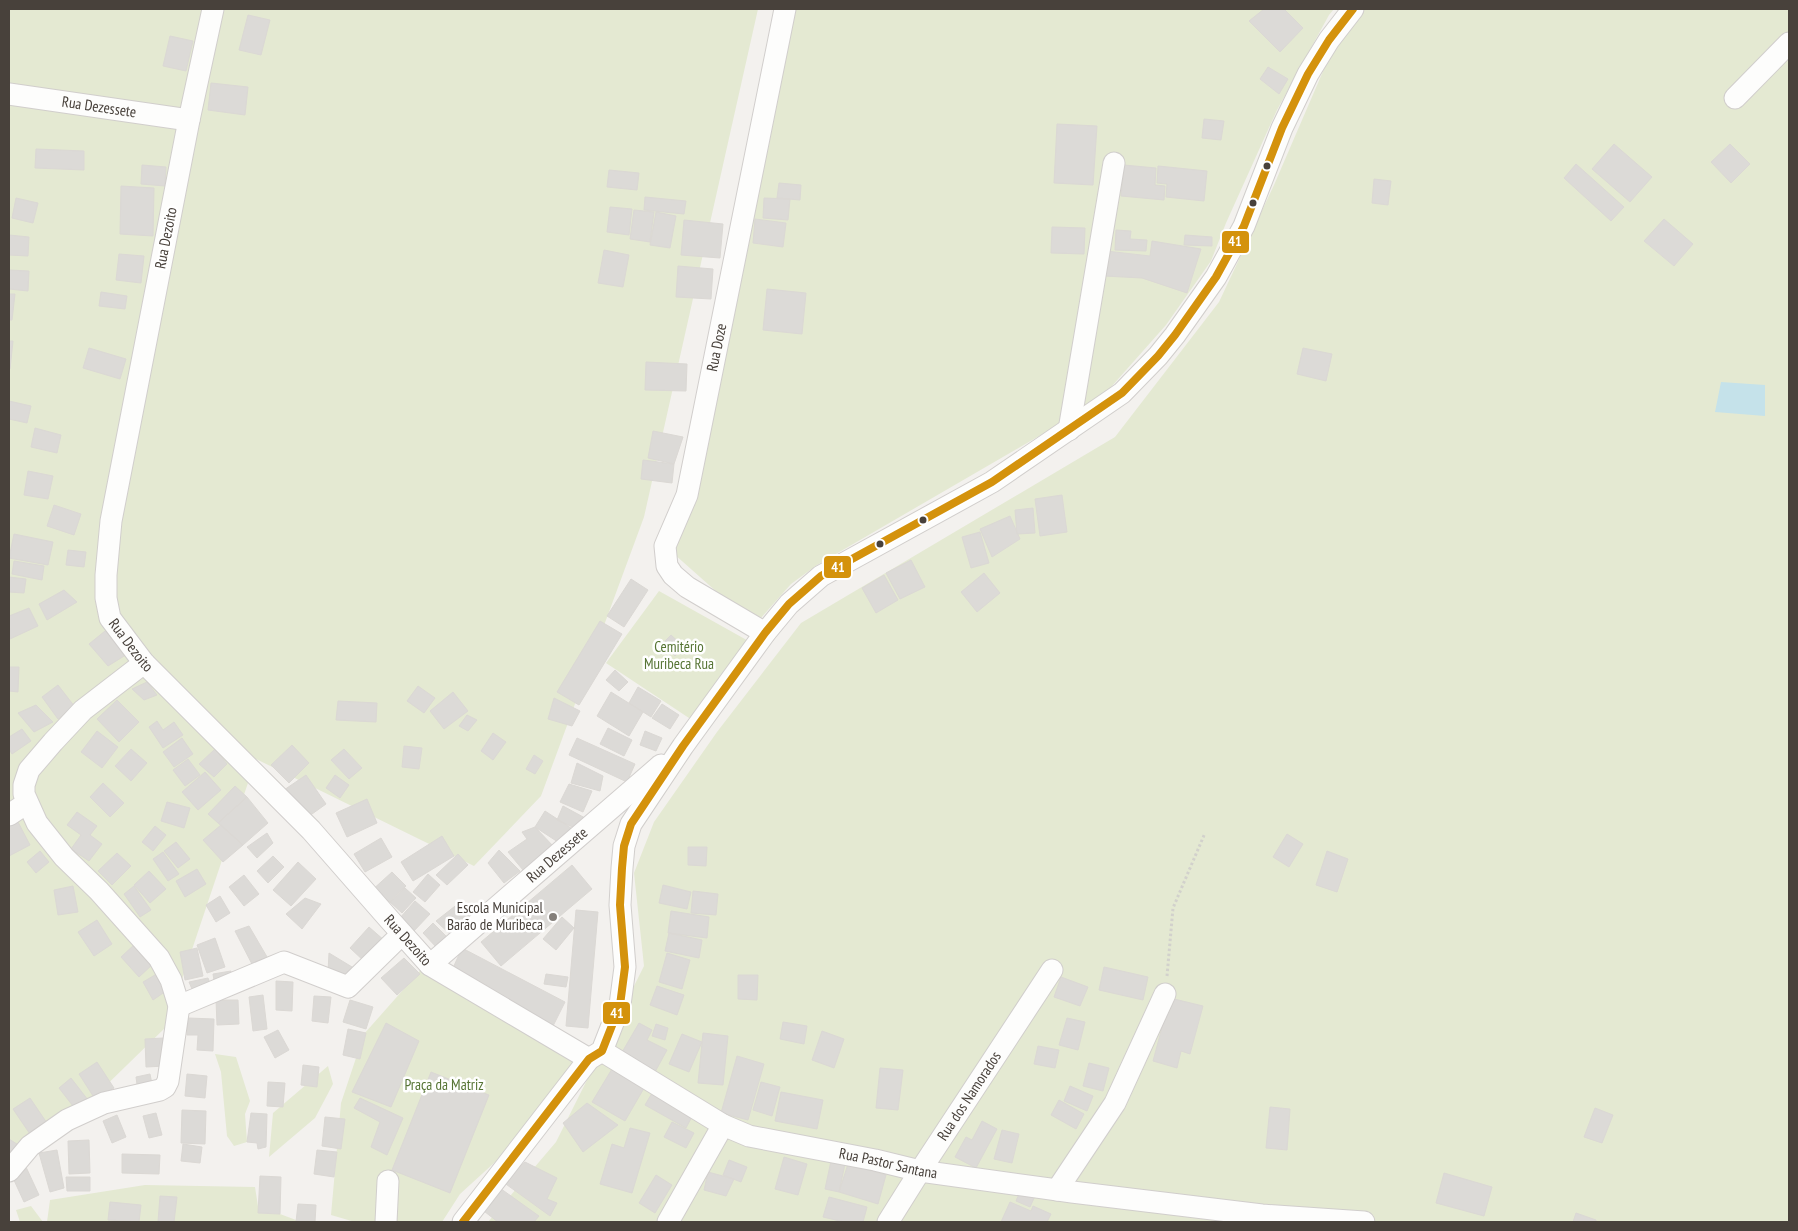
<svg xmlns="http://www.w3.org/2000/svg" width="1798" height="1231" font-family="'PT Sans Narrow',sans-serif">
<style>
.green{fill:#e4e9d2}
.water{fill:#c5e2ea}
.building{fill:#dcdad7;stroke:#dbd8d4}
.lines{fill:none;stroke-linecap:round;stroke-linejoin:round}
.minor-casing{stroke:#d1cecc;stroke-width:23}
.path{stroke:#d2d1cc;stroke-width:3;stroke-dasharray:2.5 2.5;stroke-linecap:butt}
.minor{stroke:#fdfdfc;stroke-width:21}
.bus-1-casing{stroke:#fff;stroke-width:11}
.bus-1{stroke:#d4920c;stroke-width:8}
.bus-dot{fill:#48413b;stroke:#fff;stroke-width:2}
.poi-dot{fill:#847f7a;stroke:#fff;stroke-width:2}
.labels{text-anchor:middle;stroke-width:5;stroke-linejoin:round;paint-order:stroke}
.street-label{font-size:15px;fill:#48413b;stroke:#fff}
.park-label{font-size:15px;fill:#567434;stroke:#fff}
.poi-label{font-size:15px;fill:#48413b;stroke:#fff;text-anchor:end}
.line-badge{stroke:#fff;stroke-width:2}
.badge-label{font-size:14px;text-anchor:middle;font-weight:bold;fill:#fff}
</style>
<rect width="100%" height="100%" fill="#f3f1ee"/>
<path class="green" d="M9,9H758L644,517L541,796L474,866L256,759L166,1027L9,1180Z
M793,9H1334L1329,15L1277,110L1226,223L1211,261L1166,325L1104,395L1058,425L817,565L791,584L761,618L718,593L665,546Z
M1354,9H1789V1222H488L556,1142L644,966L634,873L654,822L717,732L801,623L1115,437L1219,302L1274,185L1346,18Z
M659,591L752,643L692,720L606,663Z
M426,964L575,1060L555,1098L505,1153L460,1194L442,1222H355L331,1215L341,1103L364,1034Z
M215,1054L236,1057L250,1101L245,1114L247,1142L234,1146L227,1136L221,1072Z
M328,1066L333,1084L315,1118L269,1157L273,1113Z
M145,1185L255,1187L259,1213L280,1214L296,1220V1222H47L50,1200Z
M31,1206L43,1222H20L16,1210Z"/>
<path class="water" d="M1721,382L1765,385V416L1715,412Z"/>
<path class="building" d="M1264,9H1284L1303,28L1280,52L1249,21Z
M248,15L270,20L261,55L239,50Z
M170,36L193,41L186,71L163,66Z
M1268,67L1288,79L1279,94L1260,79Z
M211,83L248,87L245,115L208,110Z
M1204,119L1224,121L1221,140L1202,138Z
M1057,124L1097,126L1093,185L1054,183Z
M1614,144L1652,177L1630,202L1592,169Z
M1730,144L1750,164L1731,183L1711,162Z
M36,149L84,151V170L35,168Z
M1576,164L1624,207L1611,221L1564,178Z
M142,165L166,167L165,186L141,184Z
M1124,165L1156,168L1155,185L1165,186L1164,200L1121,196Z
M1158,166L1207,171L1204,201L1166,197L1167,184L1157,183Z
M609,170L639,173L637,190L607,187Z
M1374,179L1391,181L1388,205L1372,203Z
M779,183L801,185L800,200L777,198Z
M121,186L154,188L153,236L120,234Z
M645,197L686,201L684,214L644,210Z
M16,198L38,203L33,223L12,218Z
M764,198L790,199L788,220L763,218Z
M610,207L632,209L629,235L607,232Z
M634,210L654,212L650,242L630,239Z
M656,212L676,216L670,248L650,245Z
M755,219L786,223L783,247L753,243Z
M1664,219L1693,244L1674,266L1644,241Z
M684,220L723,224L720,258L681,255Z
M1052,227L1085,228L1084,254L1051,253Z
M1116,230L1131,231L1130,239L1147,240L1146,251L1115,250Z
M9,235L29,237L28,256L9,255Z
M1185,235L1212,237V246L1184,245Z
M1152,241L1201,249L1187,293L1142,278L1104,276L1106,251L1150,256Z
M604,250L629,255L623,287L598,283Z
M119,254L144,256L141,283L116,280Z
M678,266L713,269L711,299L676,297Z
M9,270L29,271L28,291L9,289Z
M767,289L806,293L802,334L763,330Z
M101,292L127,296L125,309L99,306Z
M9,294H15L12,320H9Z
M9,341H13L10,369H9Z
M89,348L126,359L120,379L83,368Z
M1303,348L1332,354L1326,381L1297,374Z
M646,362L687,364L686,391L645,390Z
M9,401L31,406L27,423L9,419Z
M35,428L61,435L57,453L31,447Z
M653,431L683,437L674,464L648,458Z
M643,460L674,464L672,483L641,479Z
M28,471L53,476L48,499L24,495Z
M1062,495L1067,532L1040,536L1035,499Z
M54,505L81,514L74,535L47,526Z
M1033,508L1035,533L1017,534L1015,510Z
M1010,516L1020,539L992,557L980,529Z
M980,532L989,563L971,568L962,537Z
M14,534L53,542L48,565L9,558Z
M68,550L86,552L84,567L66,565Z
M911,560L925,587L900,599L886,573Z
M14,561L44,566L42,580L12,574Z
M984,573L1000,593L977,612L961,592Z
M884,575L898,600L876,613L862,588Z
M9,577L26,579L24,593L9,592Z
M631,579L648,590L624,627L607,616Z
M64,590L77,602L47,620L39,604Z
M29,608L38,626L10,639L9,616Z
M600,621L622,634L579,705L557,692Z
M105,631L129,653L108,666L89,644Z
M671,635L684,647L675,656L662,644Z
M9,667H19L18,692L9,691Z
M615,670L628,682L619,691L606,680Z
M147,682L157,695L144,700L132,689Z
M58,685L75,707L58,719L42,697Z
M418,686L435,698L424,713L407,701Z
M638,687L661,701L651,717L629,703Z
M453,692L468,711L444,729L430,711Z
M611,692L643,712L629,736L597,716Z
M554,698L580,711L572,726L548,719Z
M117,700L139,722L119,742L97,719Z
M338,701L377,703L376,722L336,720Z
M662,704L679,715L670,729L652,718Z
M36,705L53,722L34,732L18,713Z
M467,715L477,720L468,731L459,726Z
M157,721L163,730L174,722L183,735L163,748L149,727Z
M608,728L632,740L624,756L600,744Z
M22,729L31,741L12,754L9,749V737Z
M97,731L118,747L102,768L81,752Z
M645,731L662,738L656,751L640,745Z
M493,733L506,742L493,760L481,751Z
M182,738L193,754L174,767L163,752Z
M577,738L635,764L627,782L569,755Z
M292,745L309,763L289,783L271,765Z
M404,746L422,748L419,769L402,767Z
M131,749L147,763L131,781L115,766Z
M215,749L227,764L214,777L199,764Z
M344,749L362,768L349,779L331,760Z
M534,755L543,761L535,774L526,769Z
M188,759L200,775L185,786L173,770Z
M577,763L603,776L600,791L571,783Z
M205,772L221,790L198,810L182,792Z
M306,775L326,804L305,819L284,790Z
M335,775L349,785L340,798L326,788Z
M103,783L124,803L110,817L90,797Z
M569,784L592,791L583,812L560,802Z
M235,786L247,797L218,823L208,814Z
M247,797L268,823L243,845L218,823Z
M367,799L377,823L347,837L336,813Z
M167,802L190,808L184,828L161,821Z
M563,806L585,818L579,830L557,820Z
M545,811L571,828L561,844L535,827Z
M77,812L97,826L90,835L102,844L89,861L71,849L81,835L67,825Z
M18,822L30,845L9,856V826Z
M221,825L243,845L223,862L203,840Z
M155,826L166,835L153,851L142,842Z
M535,827L554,847L532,862L535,866L523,870L508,852L527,839L522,832Z
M267,833L273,843L257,858L247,847Z
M1287,834L1303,844L1289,867L1273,857Z
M442,836L454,856L413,881L401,862Z
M381,838L392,857L365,872L354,854Z
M176,842L190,859L178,868L164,851Z
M688,847H707L706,866L688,865Z
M499,850L520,871L504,883L488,863Z
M40,851L49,862L36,873L27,862Z
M1327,851L1348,859L1337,892L1316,885Z
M163,852L179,874L168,881L153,859Z
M117,853L131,866L112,885L98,871Z
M458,854L468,865L447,885L436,875Z
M273,856L284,867L268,883L257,871Z
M298,862L316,879L291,906L273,890Z
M572,865L592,889L501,966L481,942Z
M197,869L206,884L185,897L176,881Z
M149,871L166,889L150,903L134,885Z
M392,872L406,886L384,907L370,892Z
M428,874L440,885L425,902L413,892Z
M244,875L259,894L244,906L229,887Z
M663,885L691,892L687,909L659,903Z
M73,886L78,912L58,915L54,890Z
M134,886L151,910L140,917L124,894Z
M405,888L416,898L402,913L390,902Z
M693,891L718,894L716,915L691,913Z
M220,896L230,913L216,922L206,905Z
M305,898L321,904L302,929L286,914Z
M415,901L430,914L413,932L399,919Z
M459,903L475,918L453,937L436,921Z
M576,910L598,912L588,1028L566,1026Z
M671,911L709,917L707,938L668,933Z
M562,917L574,928L556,950L543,939Z
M97,920L112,944L94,956L78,932Z
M433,923L448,938L438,949L423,933Z
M249,926L270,962L255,970L235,931Z
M369,927L385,941L365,962L350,948Z
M669,933L702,940L699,958L665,951Z
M215,938L225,967L207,973L197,945Z
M135,944L153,964L139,977L121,957Z
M197,948L203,976L185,980L180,952Z
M462,948L565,1002L553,1026L453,968Z
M329,953L357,970L349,982L328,972Z
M667,953L690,960L682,989L659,982Z
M404,958L420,974L397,995L381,978Z
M1104,967L1148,977L1143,1000L1099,990Z
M231,971V980L215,987L213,974Z
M160,972L169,989L153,1000L143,982Z
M546,974L568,977L566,987L544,984Z
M738,975H758L757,1000L738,999Z
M1061,977L1088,987L1080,1006L1054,997Z
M208,978L212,988L195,996L189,982Z
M276,981L293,982L292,1011L276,1010Z
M657,986L684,995L677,1015L650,1005Z
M263,995L267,1029L253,1031L249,997Z
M314,996L331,997L328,1023L312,1021Z
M1170,998L1203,1006L1190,1054L1181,1051L1177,1068L1153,1061Z
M216,1000H238L239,1024L217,1025Z
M350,1000L373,1007L366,1029L343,1022Z
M188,1018L214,1019L213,1051L197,1050L198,1035H187Z
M1067,1018L1085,1022L1078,1050L1059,1045Z
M783,1022L807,1026L804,1044L780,1039Z
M386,1023L419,1041L391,1107L352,1092Z
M639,1023L652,1030L647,1040L667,1050L655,1072L621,1054Z
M656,1024L668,1028L665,1040L652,1036Z
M348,1029L366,1033L360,1059L343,1055Z
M278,1030L289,1050L275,1058L264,1037Z
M822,1031L844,1039L834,1068L812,1060Z
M703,1033L728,1036L723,1085L698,1083Z
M682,1034L702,1042L689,1072L669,1064Z
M163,1038L165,1066L146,1067L145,1039Z
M1038,1046L1059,1050L1055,1068L1034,1064Z
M737,1056L764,1064L748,1120L721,1113Z
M97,1062L114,1088L95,1099L79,1074Z
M1089,1063L1109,1068L1103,1091L1083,1086Z
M615,1064L647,1083L625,1121L592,1102Z
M303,1065L319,1067L317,1087L301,1085Z
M880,1068L903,1070L898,1110L876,1108Z
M431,1072L489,1095L450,1193L392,1170Z
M150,1074L153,1089L138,1092L136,1077Z
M187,1074L207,1076L205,1098L185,1096Z
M71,1078L88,1100L76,1110L59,1088Z
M268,1082L285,1083L283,1107L267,1106Z
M761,1082L780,1087L772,1116L753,1110Z
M1070,1086L1093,1096L1087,1111L1064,1101Z
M655,1088L695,1111L686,1128L645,1105Z
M781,1092L823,1100L817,1129L775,1121Z
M30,1098L49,1126L32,1137L13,1109Z
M360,1098L403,1118L387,1155L371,1147L380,1122L354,1108Z
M1059,1100L1084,1114L1076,1129L1051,1115Z
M587,1103L618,1125L583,1152L563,1123Z
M1270,1107L1290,1109L1287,1150L1266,1148Z
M1595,1108L1613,1115L1602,1143L1584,1137Z
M182,1110L206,1111L205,1144L181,1143Z
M156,1113L162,1135L149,1138L143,1116Z
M251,1113L267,1114L266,1147L258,1149L257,1143L247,1142Z
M117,1115L126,1137L112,1143L103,1121Z
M325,1117L345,1119L341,1149L322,1146Z
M982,1121L997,1129L976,1168L955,1157L966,1137L972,1140Z
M672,1122L694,1133L686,1148L664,1137Z
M630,1128L650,1133L632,1193L600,1184L612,1144L624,1148Z
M1002,1130L1019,1134L1012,1163L994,1159Z
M9,1139L20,1146L9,1161Z
M89,1140L90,1173L69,1174L68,1141Z
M183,1144L202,1147L200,1163L181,1161Z
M57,1150L64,1188L50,1192L39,1153Z
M317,1150L337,1152L334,1177L314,1174Z
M122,1154L160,1155L159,1174L122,1173Z
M784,1157L807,1164L798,1195L775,1189Z
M729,1160L747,1167L741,1182L723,1175Z
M831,1161L845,1164L839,1192L825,1189Z
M525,1162L557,1178L547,1199L557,1203L550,1216L503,1182Z
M848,1164L886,1175L878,1204L839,1192Z
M26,1167L39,1195L24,1202L13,1178Z
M708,1172L734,1179L726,1196L704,1190Z
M1444,1173L1492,1187L1484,1216L1436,1203Z
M656,1175L672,1185L655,1213L639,1203Z
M260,1176L281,1177L280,1214L258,1213Z
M66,1177H90V1191H67Z
M497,1186L539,1216L534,1222H498L480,1208Z
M1021,1189L1035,1196L1030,1207L1016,1201Z
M160,1196L177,1197L174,1222H158Z
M829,1197L867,1207L863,1222H844L823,1217Z
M110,1202L141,1205L139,1222L108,1220Z
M1010,1202L1031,1211L1033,1206L1051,1214L1047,1222H1001Z
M298,1204L316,1205L315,1222H296Z
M1576,1213L1596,1220V1222H1573Z"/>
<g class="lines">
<defs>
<g id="minor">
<path id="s1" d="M213,9L189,120L111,521L106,575V598L110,618L144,663L311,830L388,918L430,965L589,1059"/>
<path id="s2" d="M9,94L189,120"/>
<path d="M1735,98L1789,43"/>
<path d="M1069,430L1114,163"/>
<path id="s3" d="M765,633L687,587L673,575L667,566L665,546L687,495L785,9"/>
<path d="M9,815L27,803"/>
<path id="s4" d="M430,965L661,765"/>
<path d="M179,1006L284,962L348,987L402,934"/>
<path id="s5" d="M602,1051L723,1125L749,1136L875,1160L920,1171L1072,1192L1262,1215L1364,1222"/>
<path d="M9,1171L30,1146L67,1120L104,1103L160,1090L165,1087L168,1081L179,1006L171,980L159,958L99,891L64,857L37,823L24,794V785L29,770L53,742L83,710L144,663"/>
<path d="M1057,1190L1115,1103L1165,994"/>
<path d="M386,1222L388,1181"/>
<path d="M463,1222L589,1059L602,1051L620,1005L625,967L620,905L622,868L624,846L631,824L683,746L765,633L789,604L821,576L992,482L1122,393L1158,356L1175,335L1216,277L1244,226L1282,128L1308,74L1329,40L1353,9"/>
<path d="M668,1222L723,1125"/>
<path id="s6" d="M888,1222L920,1171L1052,970"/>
</g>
</defs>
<use href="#minor" class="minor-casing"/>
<path class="path" d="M1167,976L1173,908L1205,833"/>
<use href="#minor" class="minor"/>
<defs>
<path id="bus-1" d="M463,1222L589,1059L602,1051L620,1005L625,967L620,905L622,868L624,846L631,824L683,746L765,633L789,604L821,576L992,482L1122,393L1158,356L1175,335L1216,277L1244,226L1282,128L1308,74L1329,40L1353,9"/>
</defs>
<use href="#bus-1" class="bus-1-casing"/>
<use href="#bus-1" class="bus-1"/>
</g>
<g class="bus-dot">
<circle cx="1267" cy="166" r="4.5"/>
<circle cx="1253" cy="203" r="4.5"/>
<circle cx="923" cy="520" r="4.5"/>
<circle cx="880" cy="544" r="4.5"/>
</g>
<circle class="poi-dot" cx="553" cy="917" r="5"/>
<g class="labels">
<g class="street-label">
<text dy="5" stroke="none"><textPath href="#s2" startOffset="91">Rua Dezessete</textPath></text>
<text transform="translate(166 238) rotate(-79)" y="5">Rua Dezoito</text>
<text dy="5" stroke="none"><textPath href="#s3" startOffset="346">Rua Doze</textPath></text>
<text dy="5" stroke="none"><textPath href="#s1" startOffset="654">Rua Dezoito</textPath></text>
<text dy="5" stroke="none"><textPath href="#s4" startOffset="168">Rua Dezessete</textPath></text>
<text dy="5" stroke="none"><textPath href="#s1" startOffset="1059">Rua Dezoito</textPath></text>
<text dy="5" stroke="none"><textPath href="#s6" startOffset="150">Rua dos Namorados</textPath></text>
<text dy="5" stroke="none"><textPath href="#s5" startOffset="312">Rua Pastor Santana</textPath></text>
</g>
<g class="park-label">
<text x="679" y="652">Cemitério<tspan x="679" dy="17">Muribeca Rua</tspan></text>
<text x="444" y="1090">Praça da Matriz</text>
</g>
<g class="poi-label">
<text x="543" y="913">Escola Municipal<tspan x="543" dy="17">Barão de Muribeca</tspan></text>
</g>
</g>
<g class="line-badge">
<rect x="1221" y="230" width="29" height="24" rx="5" fill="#d4920c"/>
<rect x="823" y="555" width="29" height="24" rx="5" fill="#d4920c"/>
<rect x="602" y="1001" width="29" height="24" rx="5" fill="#d4920c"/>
</g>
<g class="badge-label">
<text x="1235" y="246">41</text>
<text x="838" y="572">41</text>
<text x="617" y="1018">41</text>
</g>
<rect width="1798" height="1231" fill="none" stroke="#48413b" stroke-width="20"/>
</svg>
